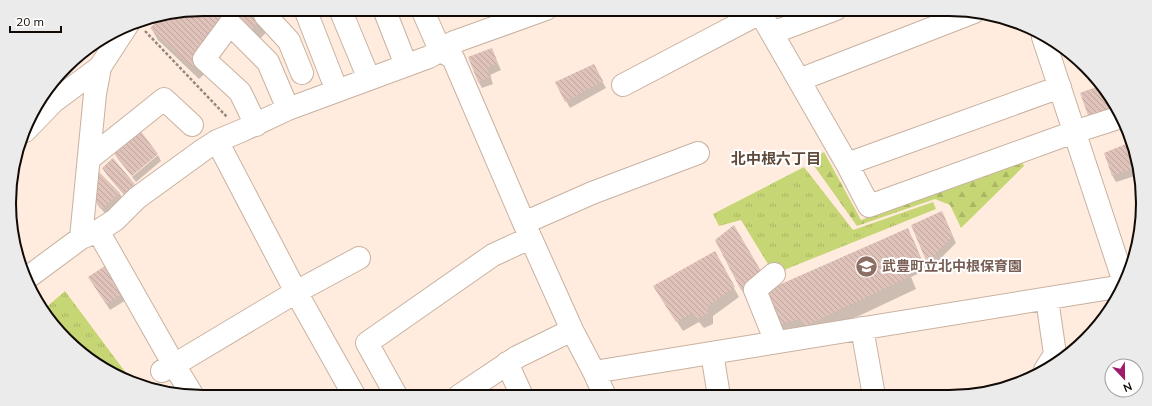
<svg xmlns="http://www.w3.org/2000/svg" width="1152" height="406" font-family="Mulish,'Noto Sans JP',sans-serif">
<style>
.forest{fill:url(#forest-firs)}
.park{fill:url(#park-tufts)}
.shadow{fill:#0003}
.building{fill:url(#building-back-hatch)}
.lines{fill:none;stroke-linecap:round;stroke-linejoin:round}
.minor-casing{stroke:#c8b2a1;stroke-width:24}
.path{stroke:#96887e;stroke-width:2.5;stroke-dasharray:3 2;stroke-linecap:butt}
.minor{stroke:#fff;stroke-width:22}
.labels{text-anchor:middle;stroke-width:4;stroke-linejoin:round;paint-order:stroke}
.education-label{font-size:14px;font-weight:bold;fill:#785e54;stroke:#fff;text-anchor:start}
.neighbourhood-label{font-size:15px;font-weight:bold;fill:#5e4b3c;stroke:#fff}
.rim{fill:none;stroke:#110a05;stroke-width:2}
</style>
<defs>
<pattern id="forest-firs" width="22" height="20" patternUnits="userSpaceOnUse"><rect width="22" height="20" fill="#c6d674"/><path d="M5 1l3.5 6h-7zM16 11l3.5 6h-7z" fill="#a9b663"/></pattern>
<pattern id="park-tufts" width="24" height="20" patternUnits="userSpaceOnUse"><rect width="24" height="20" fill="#c6d674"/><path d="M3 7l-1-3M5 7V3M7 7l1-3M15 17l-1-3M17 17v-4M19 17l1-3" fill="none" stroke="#a9b663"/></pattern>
<pattern id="building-back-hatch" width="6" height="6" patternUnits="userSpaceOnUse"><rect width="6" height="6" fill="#dfc2b9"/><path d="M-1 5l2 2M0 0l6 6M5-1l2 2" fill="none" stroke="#bea59e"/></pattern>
</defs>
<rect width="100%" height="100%" fill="#ffecde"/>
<path class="forest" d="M824,152L861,220L1021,159L1024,166L961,228L950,205L935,199L857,226L810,160Z"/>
<path class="park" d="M804,167L853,230L933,202L936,209L774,274L741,220L719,226L713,214Z
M65,291L132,381L95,364L42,311Z"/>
<path class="shadow" d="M203,9L279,19L256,43L238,29L210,69L199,79L158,40L151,28L162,17Z
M491,49L501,70L490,75L493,84L482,88L478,81Z
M597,72L606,88L570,108L566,101Z
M1100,86L1111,99L1115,116L1081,93Z
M1126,146L1129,152L1138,175L1116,182L1112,175Z
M114,152L157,153L131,175L118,159Z
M158,155L161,161L136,182L132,177Z
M103,169L129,180L132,204L107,175Z
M99,174L120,194L123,200L107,215L99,207L95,200Z
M945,219L956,243L931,268L928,262Z
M734,227L747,300L716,240Z
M907,229L914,241L926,270L911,277L916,289L814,337H785L762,293Z
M714,252L739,297L713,316V324L704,328L699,322L683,331L660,296Z
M93,283L131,297L110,310Z"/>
<path class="building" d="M203,9H270L249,32L231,17L197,48L204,56L192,67L150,28L160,18Z
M492,48L498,63L487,68L491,77L478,82L468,57Z
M594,64L603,81L565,102L555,82Z
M1099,86L1109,96L1112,109L1089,118L1080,93Z
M139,129L158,154L132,176L113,152Z
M1126,144L1135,168L1112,176L1104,153Z
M113,158L138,188L128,198L102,168Z
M98,171L120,193L102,209L94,200Z
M942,211L953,236L927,263L911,225Z
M734,225L764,276L741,290L715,240Z
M908,228L920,257L905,265L909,277L806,326L800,319L777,325L761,293Z
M715,251L735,287L708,306L707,314L697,319L693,313L676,322L653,286Z
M111,262L129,290L106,304L88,277Z"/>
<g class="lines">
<defs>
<path id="minor" d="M305,9L337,91
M340,9L369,79
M384,9L406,65
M422,9L440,50L453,58L524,223L572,330L594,372L605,396
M758,9L847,164L869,206L1074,132L1121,117
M265,15L289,41L302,73
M772,33L836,9
M1043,37L1124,282
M799,80L974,12
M623,85L760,13
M256,125L240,92L204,59L230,24L268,62L288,109
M25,131L53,102L100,67
M217,141L296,292L355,397
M89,159L164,99L192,125
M847,164L1060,87
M524,223L592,193L698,153
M98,231L174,365L193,396
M81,238L95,94L100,67L128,24
M774,274L755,290L776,342
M27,278L81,238L98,231L115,220L137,198L203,150L217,141L241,131L288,109L429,57L454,42L546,9
M862,328L874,396
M712,353L719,396
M507,363L522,396
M1045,370L1055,354L1047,299
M162,371L174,365L296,292L359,258
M594,372L1123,286
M459,396L517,357L572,330
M397,397L367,343L493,255L530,238"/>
</defs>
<use href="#minor" class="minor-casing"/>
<path class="path" d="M145,31L227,117"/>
<use href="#minor" class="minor"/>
</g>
<defs>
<symbol id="school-disc" viewBox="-11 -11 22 22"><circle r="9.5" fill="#8d6e63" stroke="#fff"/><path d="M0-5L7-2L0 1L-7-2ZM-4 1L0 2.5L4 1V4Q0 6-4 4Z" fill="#fff"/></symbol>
</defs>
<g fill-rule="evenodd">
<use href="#school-disc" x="854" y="254" width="25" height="25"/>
</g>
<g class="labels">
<g class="education-label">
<text x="882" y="271">武豊町立北中根保育園</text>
</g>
<g class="neighbourhood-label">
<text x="776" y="164">北中根六丁目</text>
</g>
</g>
<path d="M0 0H1152V406H0ZM203 16H949A187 187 0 0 1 1136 203V203A187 187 0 0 1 949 390H203A187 187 0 0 1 16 203V203A187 187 0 0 1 203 16Z" fill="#ecebeb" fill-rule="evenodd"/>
<path class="rim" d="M203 16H949A187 187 0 0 1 1136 203V203A187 187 0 0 1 949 390H203A187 187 0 0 1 16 203V203A187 187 0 0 1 203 16Z"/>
<g transform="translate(1124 378) rotate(158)"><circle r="19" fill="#ffffff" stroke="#a09d9b"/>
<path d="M0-3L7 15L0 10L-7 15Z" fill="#9f1b6b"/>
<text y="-6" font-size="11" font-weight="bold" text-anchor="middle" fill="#110a05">N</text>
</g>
<path d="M10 26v6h51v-6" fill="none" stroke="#110a05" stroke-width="2"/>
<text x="16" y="26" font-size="12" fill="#110a05" stroke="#ffffff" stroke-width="3" paint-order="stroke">20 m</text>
</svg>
